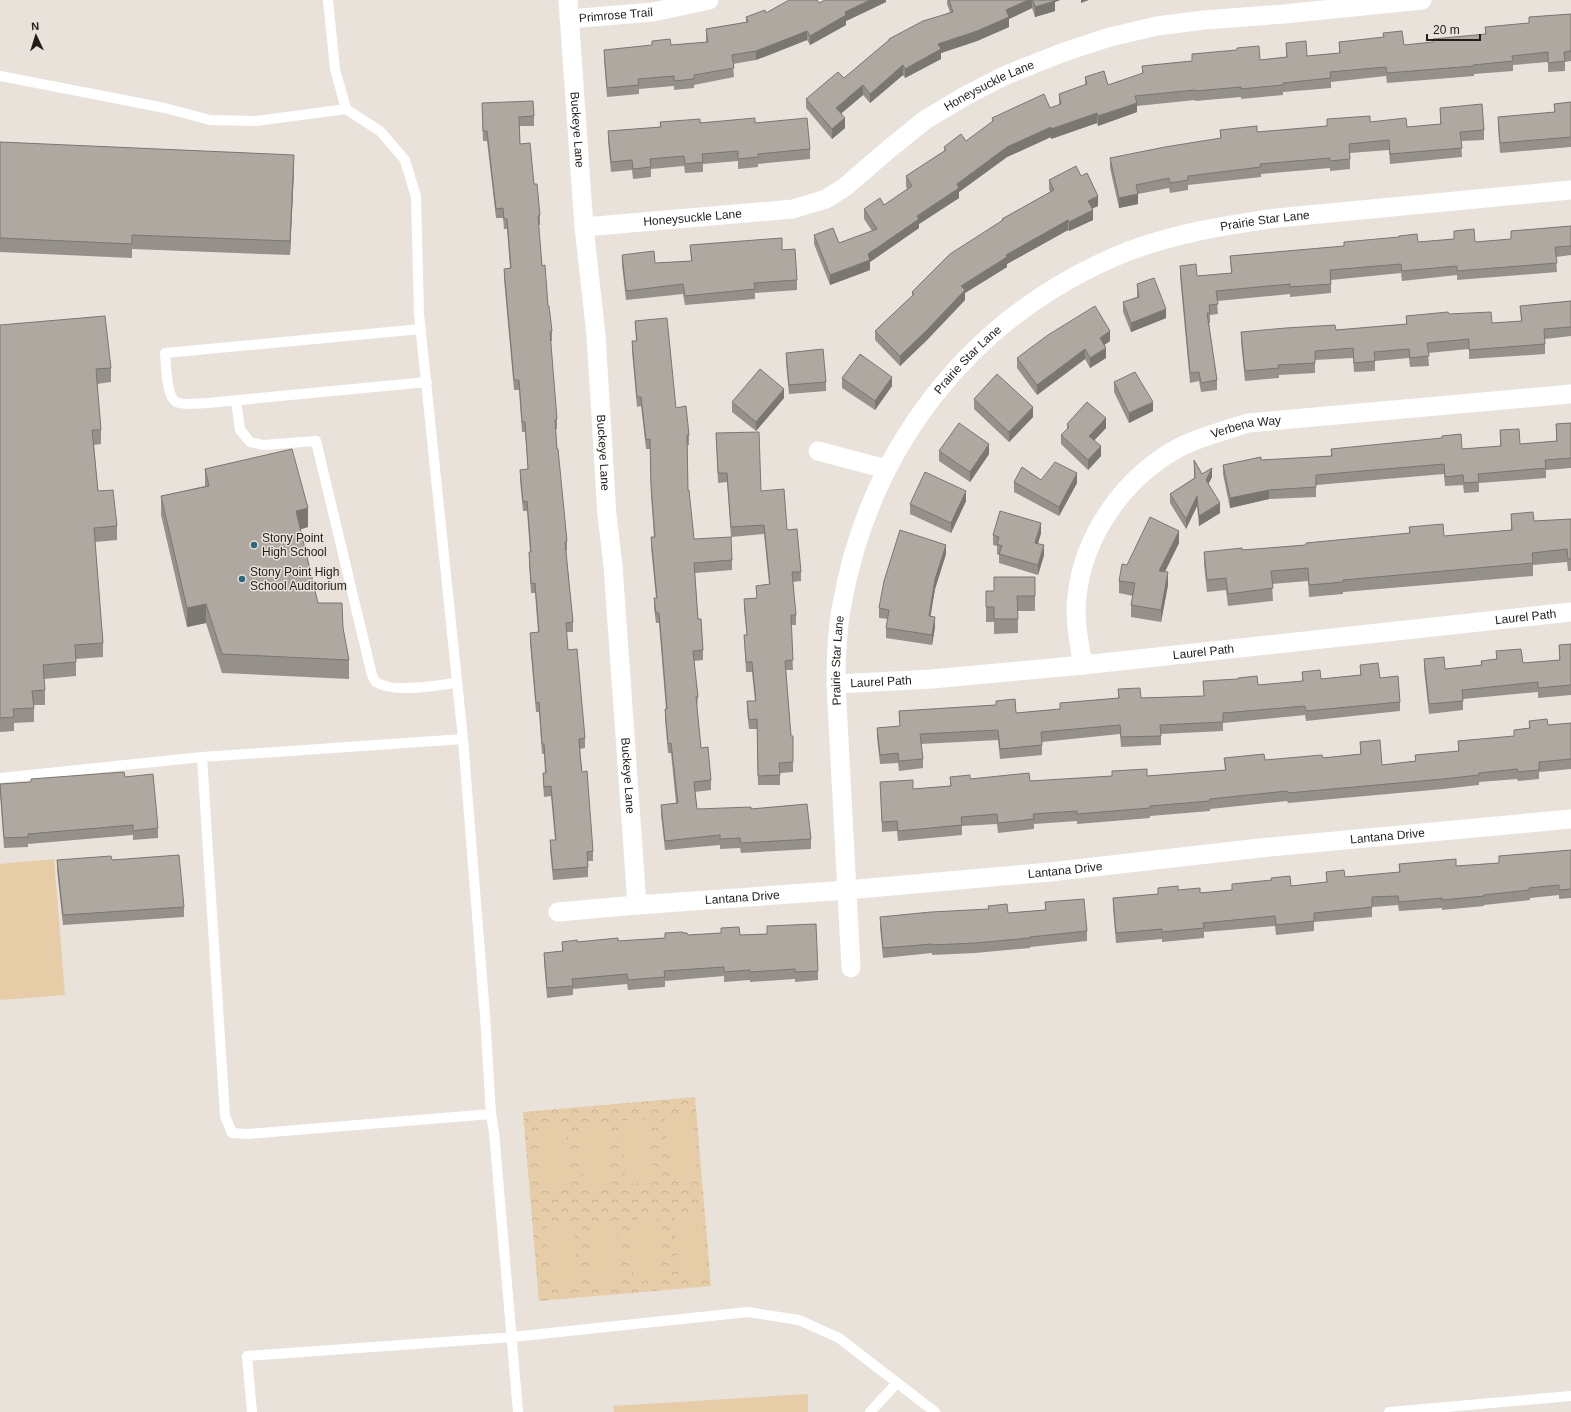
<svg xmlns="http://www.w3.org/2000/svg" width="1571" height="1412" font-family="Helvetica,sans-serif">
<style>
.park{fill:url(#park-crowns)}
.garden{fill:#e7cca8}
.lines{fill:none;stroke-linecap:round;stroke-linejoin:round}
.service{stroke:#fff;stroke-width:10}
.minor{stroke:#fff;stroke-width:19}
.wall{fill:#96908a}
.shaded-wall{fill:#7a7670}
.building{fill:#afa8a0;stroke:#7a7670}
.poi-dot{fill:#2b697f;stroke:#e9e2da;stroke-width:1.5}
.labels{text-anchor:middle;stroke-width:3;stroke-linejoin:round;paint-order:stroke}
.street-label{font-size:12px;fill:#201d1a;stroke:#e9e2da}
.poi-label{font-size:12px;fill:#201d1a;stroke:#e9e2da;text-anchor:start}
</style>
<defs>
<pattern id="park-crowns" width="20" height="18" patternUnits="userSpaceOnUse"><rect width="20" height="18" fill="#e7cca8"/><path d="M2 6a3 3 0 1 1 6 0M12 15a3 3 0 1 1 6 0" fill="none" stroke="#c6af90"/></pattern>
</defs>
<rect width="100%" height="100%" fill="#e9e2da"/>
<path class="park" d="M695,1097L711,1286L539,1301L523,1112Z"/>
<path class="garden" d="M54,859L65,995L0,1000V864Z
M693,1116L698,1178L670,1181L665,1118Z
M649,1119L654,1182L626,1184L621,1121Z
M607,1122L612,1185L584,1187L579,1124Z
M566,1126L571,1189L543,1191L538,1128Z
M702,1213L707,1276L679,1278L674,1216Z
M657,1217L662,1280L634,1282L629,1220Z
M616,1220L621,1283L593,1285L588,1223Z
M574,1224L579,1287L551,1289L546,1226Z
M808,1394V1412H614L613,1406Z"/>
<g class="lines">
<path class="service" d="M328,0L335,69L346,109L380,131L405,160L416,197L419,314L463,739L485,1016L491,1114L494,1132L518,1412
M0,76L165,108L210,120L256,121L346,109
M421,329L165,353C166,364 166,396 176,402C185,406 199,403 208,403L427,382
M236,400L240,430L250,442L263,445L316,441L371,671C372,674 373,679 376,682C393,694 436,685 457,683
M202,757L225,1116L232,1133L248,1134L491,1114
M0,778L202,757L463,739
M252,1412L247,1356L512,1337L748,1312L799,1320L839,1338L935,1412
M870,1412L897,1383
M1389,1412L1571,1396"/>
<g class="minor">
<path id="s1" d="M568,0L584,227L596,335L607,515L613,566L637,905"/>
<path id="s2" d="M569,19L653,12L709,0"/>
<path id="s3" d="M584,227L793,209L826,199L845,187L889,149L925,120L965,96L1006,75L1064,52L1110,37L1157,26L1204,20L1284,14L1422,0"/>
<path d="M818,451L886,469"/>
<path id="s4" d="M1083,665C1079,643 1074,619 1077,596C1084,533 1126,475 1182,446C1203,436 1226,430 1248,423L1571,394"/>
<path id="s5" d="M836,684L932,679L1083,665L1571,612"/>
<path id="s6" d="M558,912L637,905L847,890L1050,872L1260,848L1571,819"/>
<path id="s7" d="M851,968L836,684C836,655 837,627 843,599C872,446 969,321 1112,258C1164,235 1221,226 1277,218L1571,190"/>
</g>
</g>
<path class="wall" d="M886,0V2L846,21V25L810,45L807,40L756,60L733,64L734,77L694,85V88L674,90V86L639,89V94L607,97L604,60V50L652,46V41L671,45L706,42V29L746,22V17L819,3Z
M947,0H1060L1055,2V11L1035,17L1032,8L1009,19V27L977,41L941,53V59L905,78L903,75L870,103L863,95L841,113L845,128L832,139L806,108V99L844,78L889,41V39L950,12L947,4Z
M1571,14V61L1565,62V71L1548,72V62L1513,65V71L1474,74V76L1387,83L1386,76L1331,82V88L1283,92V95L1241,99V97L1195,101V100L1137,106V112L1098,126L1097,123L1051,139V137L1007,157L959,192V198L919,224V228L870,262V270L830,285L814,244V235L839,243L872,231L864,219V209L884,205L907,189L906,186V176L944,151V147L966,141L992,122V118L1050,108L1059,105V94L1085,85V77L1108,85L1142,74V66L1192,61V54L1260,60L1286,57V43L1307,56L1339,53V42L1383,38V33L1404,45L1433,43L1485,34V27L1529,23V17Z
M1571,102V147L1500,153L1498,127V117L1554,112V104Z
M482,103L534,116V126H519L520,144L534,184L540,215V225H538L542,266L552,331V341H550L557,419V429H555L557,449L567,541V551H566L573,622V632H566L568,650L585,738V748L580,749L582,772L593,851V861H588V877L553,880L550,850V840H555L551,796L544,797L543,783V773H545L544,754H542L539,712H536L530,643V633L538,632L535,593H531L529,562V552H530L527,511H523L520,480V470H528L525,432H522L519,390H514L504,279V269L510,268L507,229H504L503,218H496L487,141H483Z
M1440,108L1484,130V140L1461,141L1462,157L1390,164L1389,150L1350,153V169L1330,171V168L1261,174V177L1188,185V190L1170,193L1169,188L1138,194V204L1119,208L1110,168V158L1220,139V130L1257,132L1327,126V119L1370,122L1407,127L1440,124Z
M660,122L755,123L810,149V159L758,164V167L738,169V161L703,164V172L685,173L684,166L651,169V177L633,179L632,170L611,172L608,141V131L660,127Z
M0,142L294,169L290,255L132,249V258L0,252Z
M1081,176L1098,206L1092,209L1093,220L1069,231L1068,230L1007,264V267L965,293V300L927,340L900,366L875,340V331L912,296V292L1002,221V219L1050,192L1049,189V180Z
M1571,219V255L1556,257L1557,272L1457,280V275L1402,281L1401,273L1331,280V293L1290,297V294L1217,301L1218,314L1210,315V323H1209L1217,380V390L1201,392L1199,381L1190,383L1180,276V266L1197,276L1231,273L1230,256L1344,246V242H1418L1454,239V231L1475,242L1511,239V231L1571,226Z
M690,245L782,250L797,280V290L755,293V299L685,305L683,294L626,300L622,265V255L655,263L691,261Z
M1137,284L1166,318L1131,332L1123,312V302L1137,297Z
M1571,301V336L1545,339V354L1469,359V349L1428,353L1429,366L1410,367L1409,358L1375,361V371L1354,372L1353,358L1315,360V373L1279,375V378L1245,381L1241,342V332L1336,330L1406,324V316L1449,314L1492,323L1521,321L1520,306Z
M635,321L689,435V445H687L688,491L694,539L732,560V570L695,573L698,619L703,650V660L694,661L698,697L697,707L701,748L711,780V790L695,792L697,809H751L811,839V849L741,853L740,848L720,849V845L665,850L661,815V805L676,803L671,753H668L665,719V709H666L659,623H656L654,608V598H656L651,547V537H654L651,495L650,449H646L641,406L637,407L632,351V341H636Z
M0,325L111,368V382L97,384L101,430V444L94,445L98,491L117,526V540L95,542L103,643V657L76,659V676L44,679L45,690V705H34V722L14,723V731L0,732Z
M1110,341L1104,345L1106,358L1090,368L1085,359L1037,395L1017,368V358Z
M786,353L826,382V391L789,394L786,363Z
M842,378L892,386L875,410L842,388Z
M1114,382L1153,411L1129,423L1114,392Z
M784,398L756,431L732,412V402Z
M974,399L1033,417L1009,442L974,409Z
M1571,423V468L1546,470V478L1479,483V492L1464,493L1463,485L1445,486L1444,474L1316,485V497L1269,499L1230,508L1223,474V465L1261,460L1331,456V449H1462L1500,446V430L1520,444L1556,441V424Z
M1067,424L1106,428L1094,440L1101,456L1088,470L1061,444V435L1067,429Z
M716,433L761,491L787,530L801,572V581L793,582L796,615V625H791L793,670H786L793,762V772L780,773V785H758L757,729H749L747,711V701H755L752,672H746L744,635H747L744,609V599L757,598L756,586L769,584L764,534L731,537L727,482L718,483Z
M939,451L989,454L970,482L939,461Z
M1194,460L1202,474L1212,477L1208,484L1220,513L1199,526L1197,506L1186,529L1170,503V494L1194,478Z
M205,469L308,527L300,529L318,603L343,628L349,660V679L222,673L206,623L187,627L161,515V496L205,486Z
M1014,482L1077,483L1059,516L1014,492Z
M966,501L951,533L910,514V504Z
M1511,514L1534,521L1571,519V571H1568L1567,562L1533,565V576L1343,592V594L1309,597L1308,581L1272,584L1273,601L1228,606L1226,590L1207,592L1204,564V552L1242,550L1306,545L1409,533V527L1444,536L1511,530Z
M1041,533L1038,544L1044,555L1038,575L999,563V555L997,554V546L993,545V535Z
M1179,543L1165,572L1168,585L1161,622L1131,617V605L1133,596L1119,593V581L1127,565Z
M946,554L935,589L930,616L935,627L932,645L886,638V628L888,619L879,618V608Z
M994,577H1035V611H1018V633L994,634V622H986V591H994Z
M1571,644V695L1538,698V692L1463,699V710L1429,714L1424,669V659L1445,669L1481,665V661L1496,659V651L1523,663L1559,660V645Z
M1360,665L1380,678L1400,702V711L1306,721L1305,715L1223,723V731L1161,734V745L1121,747L1120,734L1042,742V755L1000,759L998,740L921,744L923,759V768L899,771L898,763L880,764L877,738V728L900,726L899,711L996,705V701L1016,713L1060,709V703L1118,698V689L1141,698L1204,696L1203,681L1258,685L1302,681V672L1321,679L1360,675Z
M1529,721L1548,725L1571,723V769L1539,772V779L1518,781L1517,779L1479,782V785L1443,789L1288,803L1287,801L1210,809V811L1150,816V818L1077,824V821L1034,824V829L998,833L997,824L962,826V835L898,841L897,831L882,832L880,782L913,789L950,786V777L970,779L1030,781L1112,776V771L1147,776L1225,770L1224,758L1265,760L1323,758L1360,754V742L1382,765L1415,761V755L1458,751V741L1514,736V730L1529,728Z
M125,777L158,828V838L133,840V835L28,844V847L4,848L0,794V784Z
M1571,850V898L1559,899V895L1530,898V900L1484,905V906L1442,910V908L1399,911L1398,905L1372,907V917L1314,922V931L1276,935L1275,926L1204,932V938L1162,942V939L1116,943L1113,908V898L1158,894V888L1200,893L1232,890V884L1291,886L1326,882V872L1345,877L1399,872V864L1456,866L1499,863V856Z
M57,860L184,907V917L63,925L57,870Z
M1045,902L1087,931V941L1030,947V948L975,953L932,955V953L883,958L880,927V917L1008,913L1045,910Z
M767,926L818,971V980L795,982V979L750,982V980L724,982V976L665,981V987L628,990L627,984L573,989V995L547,998L544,962V953L562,951V942L618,941L665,938V933H683L688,935H740L767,934Z"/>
<path class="shaded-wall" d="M870,0H886V2L846,21V25L810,45V36L845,12Z
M1028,0H1032V8L1009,19V27L977,41L941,53V59L905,78V69L938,44L1006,10Z
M1053,0H1060L1055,2V11L1035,17V7Z
M1081,0H1089L1081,3Z
M807,31V40L756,60V51Z
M903,65V75L870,103V94Z
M863,85V95L836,118V108Z
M1137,103V112L1098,126V116Z
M1097,113V123L1051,139V129Z
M845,118V128L832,139V129Z
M1051,127V137L1007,157L959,192V198L919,224V228L870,262V270L830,285V275L868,254L957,184L1007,147Z
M294,155V169L290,255V241Z
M1138,194V204L1119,208V198Z
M1098,196V206L1088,210V201Z
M1093,210V220L1069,231V222Z
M1068,220V230L1007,264V267L965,293V300L927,340L900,366V356L961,286L1006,255Z
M1166,309V318L1131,332V323Z
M1110,331V341L1100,348V338Z
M1106,348V358L1090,368V358Z
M1085,349V359L1037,395V385Z
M892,377V386L875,410V401Z
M784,389V398L756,431V422Z
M1153,402V411L1129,423V413Z
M1033,407V417L1009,442V432Z
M1106,418V428L1089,446V436Z
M989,444V454L970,482V472Z
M1101,446V456L1088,470V460Z
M1212,468V477L1206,489V480Z
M1077,473V483L1059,516V507Z
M1269,490V499L1230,508V498Z
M966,491V501L951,533V523Z
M1197,496V506L1186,529V519Z
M1220,503V513L1199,526V516Z
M308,508V527L296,531V511Z
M1041,523V533L1035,553V543Z
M1179,531V543L1159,583V571Z
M946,545V554L935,589L929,626V616L935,579Z
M1044,545V555L1038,575V565Z
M1168,572V585L1161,622V610Z
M206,604V623L187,627V608Z
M935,617V627L932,645V635Z"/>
<path class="building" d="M789,0H817L819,3L825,0H870L845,12L846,15L810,36L807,31L756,51L732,55L734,68L694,75V79L674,81V76L638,79L639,85L607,88L604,50L652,45V41L670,39L671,45L708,42L706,29L748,22L746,17L765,10L766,13Z
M949,0H1028L1006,10L1009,17L977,31L938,44L941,49L905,69L903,65L870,94L863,85L836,108L845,118L832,129L806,99L838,72L844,78L889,40V39L923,21L953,12Z
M1033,0H1055V1L1035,7Z
M1571,14V51L1564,52L1565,61L1548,63V52L1512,56L1513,61L1473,65L1474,66L1387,73L1386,67L1330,72L1331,78L1283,83V85L1241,89V87L1195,91V90L1135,96L1137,103L1098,116L1097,113L1051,129V127L1007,147L957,184L959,188L917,216L919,219L868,254L870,260L830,275L814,235L833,228L839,243L877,229L864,209L880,198L884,205L912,186L906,176L946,150L944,147L961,134L966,141L993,121L992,118L1044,94L1050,108L1061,104L1059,94L1087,84L1085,77L1104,71L1108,85L1143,73L1142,66L1192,61V54L1237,50V48L1259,46L1260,60L1287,57L1286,43L1306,41L1307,56L1340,53L1339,42L1384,37L1383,33L1402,31L1404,45L1433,42V39L1486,34L1485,27L1529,23V17Z
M533,101L534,116L519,117L520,144L530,143L534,184H537L540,215L538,216L542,266L545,265L548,306H549L552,331L550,332L557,419L555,420L557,449H558L567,541L565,542L573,622L566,623L568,650L577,649L585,738L579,739L580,754L582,772L587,771L593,851L587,852L588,867L553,870L550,840H556L551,786L544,787L543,773H546L544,744H542L539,702L536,703L530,633L539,632L535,583L531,584L529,552H531L527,501L523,502L520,470L528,469L525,422H522L519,380H514L504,269L511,268L507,219H504L503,208L496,209L487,131H483L482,103Z
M1571,102V137L1500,143L1498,117L1555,112L1554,104Z
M1482,104L1484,130L1460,132L1462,148L1390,154L1389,140L1349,144L1350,159L1330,161V158L1260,164L1261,167L1188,176V180L1170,183L1169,178L1136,185L1138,194L1119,198L1110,158L1165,147L1221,138L1220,130L1257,126V132L1327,126V119L1370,116V122L1406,118L1407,127L1441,124L1440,108Z
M755,118V123L807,118L810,149L758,154V157L738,159V151L702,154L703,162L685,164L684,156L650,159L651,167L633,169L632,160L611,162L608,131L661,127L660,122L700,119V123Z
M0,142L294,155L290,241L132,235V244L0,238Z
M1076,166L1081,176L1087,173L1098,196L1088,201L1093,210L1069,222L1068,220L1006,255L1007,257L961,286L965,290L927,330L900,356L875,331L914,294L912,292L950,254L1003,220L1002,219L1054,190L1049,180Z
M1571,226V246L1555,247L1557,263L1457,271V266L1402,271L1401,264L1330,270L1331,284L1290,287V284L1216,291L1218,304L1209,305L1210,313H1207L1217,380L1201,383L1199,372L1190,373L1180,266L1196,264L1197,276L1232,273L1230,256L1344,246V242L1399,237V236L1417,234L1418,242L1454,239V231L1474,229L1475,242L1511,239V231Z
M782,238V250L795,249L797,280L754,283L755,289L685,296L683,284L626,291L622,255L654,251L655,263L692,261L690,245Z
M1154,278L1166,309L1131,323L1123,302L1139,297L1137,284Z
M1571,301V327L1544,329L1545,344L1469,350V339L1427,343L1429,356L1410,358L1409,349L1374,352L1375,361L1354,363L1353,348L1315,351V363L1278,365L1279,368L1245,371L1241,332L1286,328L1335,325L1336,330L1407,324L1406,316L1448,312L1449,314L1491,312L1492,323L1522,321L1520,306Z
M1095,306L1110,331L1100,338L1106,348L1090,358L1085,349L1037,385L1017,358L1048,335Z
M105,316L111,368L96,369L101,430H92L98,491L113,490L117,526L94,528L103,643L75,645L76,662L43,665L45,690L32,691L34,708L13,709L14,717L0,718V325Z
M667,318L676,408L686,406L689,435H687L688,491L689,490L694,539L731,537L732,560L694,563L698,619H701L703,650L693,651L698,697H696L701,748L708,747L711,780L694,782L697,809L751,807V809L807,804L811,839L741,843L740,838L720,839V835L665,841L661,805L678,803L671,743L668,744L665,709H667L659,613H656L654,598H657L651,537H655L651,485L650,439L646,440L641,397H637L632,341H637L635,321Z
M823,349L826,382L789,385L786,353Z
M860,354L892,377L875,401L842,378Z
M760,369L784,389L756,422L732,402Z
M1135,372L1153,402L1129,413L1114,382Z
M997,374L1033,407L1009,432L974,399Z
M1087,402L1106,418L1089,436L1101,446L1088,460L1061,435L1069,427L1067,424Z
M959,423L989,444L970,472L939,451Z
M1571,423V458L1545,460L1546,468L1478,474L1479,482L1464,483L1463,475L1445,477L1444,464L1316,475V487L1269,490L1230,498L1223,465L1261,457V460L1332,456L1331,449L1442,438V436L1461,434L1462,449L1501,446L1500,430L1519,429L1520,444L1557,441L1556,424Z
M759,432L761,491L784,489L787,530L797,529L801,572H792L796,615H791L793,660L785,661L791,736H793V762L779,763L780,775L758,776L757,719L749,720L747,701H756L752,662H746L744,635H747L744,599L757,598L756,586L770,584L764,525L731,527L727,473H718L716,433Z
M292,449L308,508L296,511L318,603H342L343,628L349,660L222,654L206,604L187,608L161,496L209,486L205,469Z
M1194,460L1202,474L1212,468L1206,480L1220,503L1199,516L1197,496L1186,519L1170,494L1195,478Z
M1055,462L1077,473L1059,507L1014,482L1022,467L1041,480Z
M925,472L966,491L951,523L910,504Z
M1000,511L1041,523L1035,543L1044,545L1038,565L999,554L1002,546L997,544L999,537L993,535Z
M1533,512L1534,521L1571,519V559H1568L1567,549L1532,553L1533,563L1343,580V582L1309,585L1308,568L1271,571L1273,588L1228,594L1226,578L1207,580L1204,552L1242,548V550L1306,545V543L1410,533L1409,527L1443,524L1444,536L1512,530L1511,514Z
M1150,517L1179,531L1159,571L1168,572L1161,610L1131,605L1135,583L1119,581L1122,564L1127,565Z
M900,530L946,545L935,579L929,616L935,617L932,635L886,628L889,610L879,608L884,581Z
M994,577H1035V596H1017L1018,619H994V607H986V591H994Z
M1571,644V685L1538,688V682L1462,690L1463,701L1429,704L1424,659L1444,657L1445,669L1482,665L1481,661L1497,659L1496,651L1521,649L1523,663L1560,660L1559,645Z
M1378,663L1380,678L1398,676L1400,702L1306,711L1305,706L1223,713V722L1160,725L1161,736L1121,737L1120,725L1041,732L1042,745L1000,749L998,730L920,734L923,759L899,761L898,753L880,755L877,728L900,726L899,711L996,705V701L1015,699L1016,713L1060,709V703L1119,698L1118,689L1140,688L1141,698L1204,696L1203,681L1238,679V678L1257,676L1258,685L1303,681L1302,672L1320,670L1321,679L1361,675L1360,665Z
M1547,719L1548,725L1571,723V759L1539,762V770L1518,772L1517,769L1479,773V775L1443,779L1288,793L1287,791L1210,799V801L1150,806V808L1077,814V811L1033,814L1034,819L998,823L997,814L961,817L962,825L898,831L897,821L882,822L880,782L913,780V789L951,786L950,777L970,775V779L1029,773L1030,781L1112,776V771L1147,769V776L1226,770L1224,758L1264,754L1265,760L1322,755L1323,758L1361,754L1360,742L1380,740L1382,765L1416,761L1415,755L1459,751L1458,741L1514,736V730L1530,728L1529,721Z
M124,772L125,777L153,774L158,828L133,831V825L28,834V837L4,838L0,784L31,782V779Z
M1571,850V889L1559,890V885L1529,888L1530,890L1484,895V896L1442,900V898L1399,902L1398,896L1372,897V907L1314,913V921L1276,925L1275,916L1203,923L1204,928L1162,932V929L1116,933L1113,898L1158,894V888L1178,886V890L1200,888V893L1232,890V884L1272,880L1271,878L1290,876L1291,886L1327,882L1326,872L1344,870L1345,877L1400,872L1399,864L1456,859V866L1499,863V856Z
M179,855L184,907L63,915L57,860L111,856L112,860Z
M1084,899L1087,931L1030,937V938L975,943L932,945V944L883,948L880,917L931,912L989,909L988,906L1007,904L1008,913L1046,910L1045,902Z
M816,924L818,971L795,972V969L750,972V970L724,972V967L664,971L665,977L628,980L627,974L572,979L573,986L547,988L544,953L563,951L562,942L577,940V942L618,938V941L665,938V933L683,932V933H687L688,935L721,933V928L739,927L740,935L767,934V926Z"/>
<g class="poi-dot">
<circle cx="254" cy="545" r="4"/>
<circle cx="242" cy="579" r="4"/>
</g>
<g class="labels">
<g class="street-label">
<text dy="4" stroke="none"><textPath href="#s2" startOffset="47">Primrose Trail</textPath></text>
<text dy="4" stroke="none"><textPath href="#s3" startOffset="444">Honeysuckle Lane</textPath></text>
<text dy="4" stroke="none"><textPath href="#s1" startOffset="130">Buckeye Lane</textPath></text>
<text dy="4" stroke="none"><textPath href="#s3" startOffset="109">Honeysuckle Lane</textPath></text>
<text dy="4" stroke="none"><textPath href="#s7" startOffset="980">Prairie Star Lane</textPath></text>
<text dy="4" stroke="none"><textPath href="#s7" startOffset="644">Prairie Star Lane</textPath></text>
<text dy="4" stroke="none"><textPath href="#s4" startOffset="327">Verbena Way</textPath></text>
<text dy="4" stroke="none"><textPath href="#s1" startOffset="454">Buckeye Lane</textPath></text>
<text dy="4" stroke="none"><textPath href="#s5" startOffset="693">Laurel Path</textPath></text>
<text dy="4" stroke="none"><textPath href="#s5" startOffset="369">Laurel Path</textPath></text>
<text dy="4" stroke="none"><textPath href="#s7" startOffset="308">Prairie Star Lane</textPath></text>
<text dy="4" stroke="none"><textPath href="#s5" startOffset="45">Laurel Path</textPath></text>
<text dy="4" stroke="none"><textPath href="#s1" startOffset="778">Buckeye Lane</textPath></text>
<text dy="4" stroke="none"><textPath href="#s6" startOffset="833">Lantana Drive</textPath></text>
<text dy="4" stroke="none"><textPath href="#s6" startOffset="509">Lantana Drive</textPath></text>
<text dy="4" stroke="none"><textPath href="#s6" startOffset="185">Lantana Drive</textPath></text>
</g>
<g class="poi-label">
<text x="262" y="542">Stony Point<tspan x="262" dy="14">High School</tspan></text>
<text x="250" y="576">Stony Point High<tspan x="250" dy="14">School Auditorium</tspan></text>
</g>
</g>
<g transform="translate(36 36) rotate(356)" stroke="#e9e2da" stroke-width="3" paint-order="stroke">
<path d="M0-3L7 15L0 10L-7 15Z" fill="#201d1a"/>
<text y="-6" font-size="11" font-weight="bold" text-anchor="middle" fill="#201d1a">N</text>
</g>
<path d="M1427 34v6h53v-6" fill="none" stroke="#201d1a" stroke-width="2"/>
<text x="1433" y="34" font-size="12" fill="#201d1a" stroke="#e9e2da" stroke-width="3" paint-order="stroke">20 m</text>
</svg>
